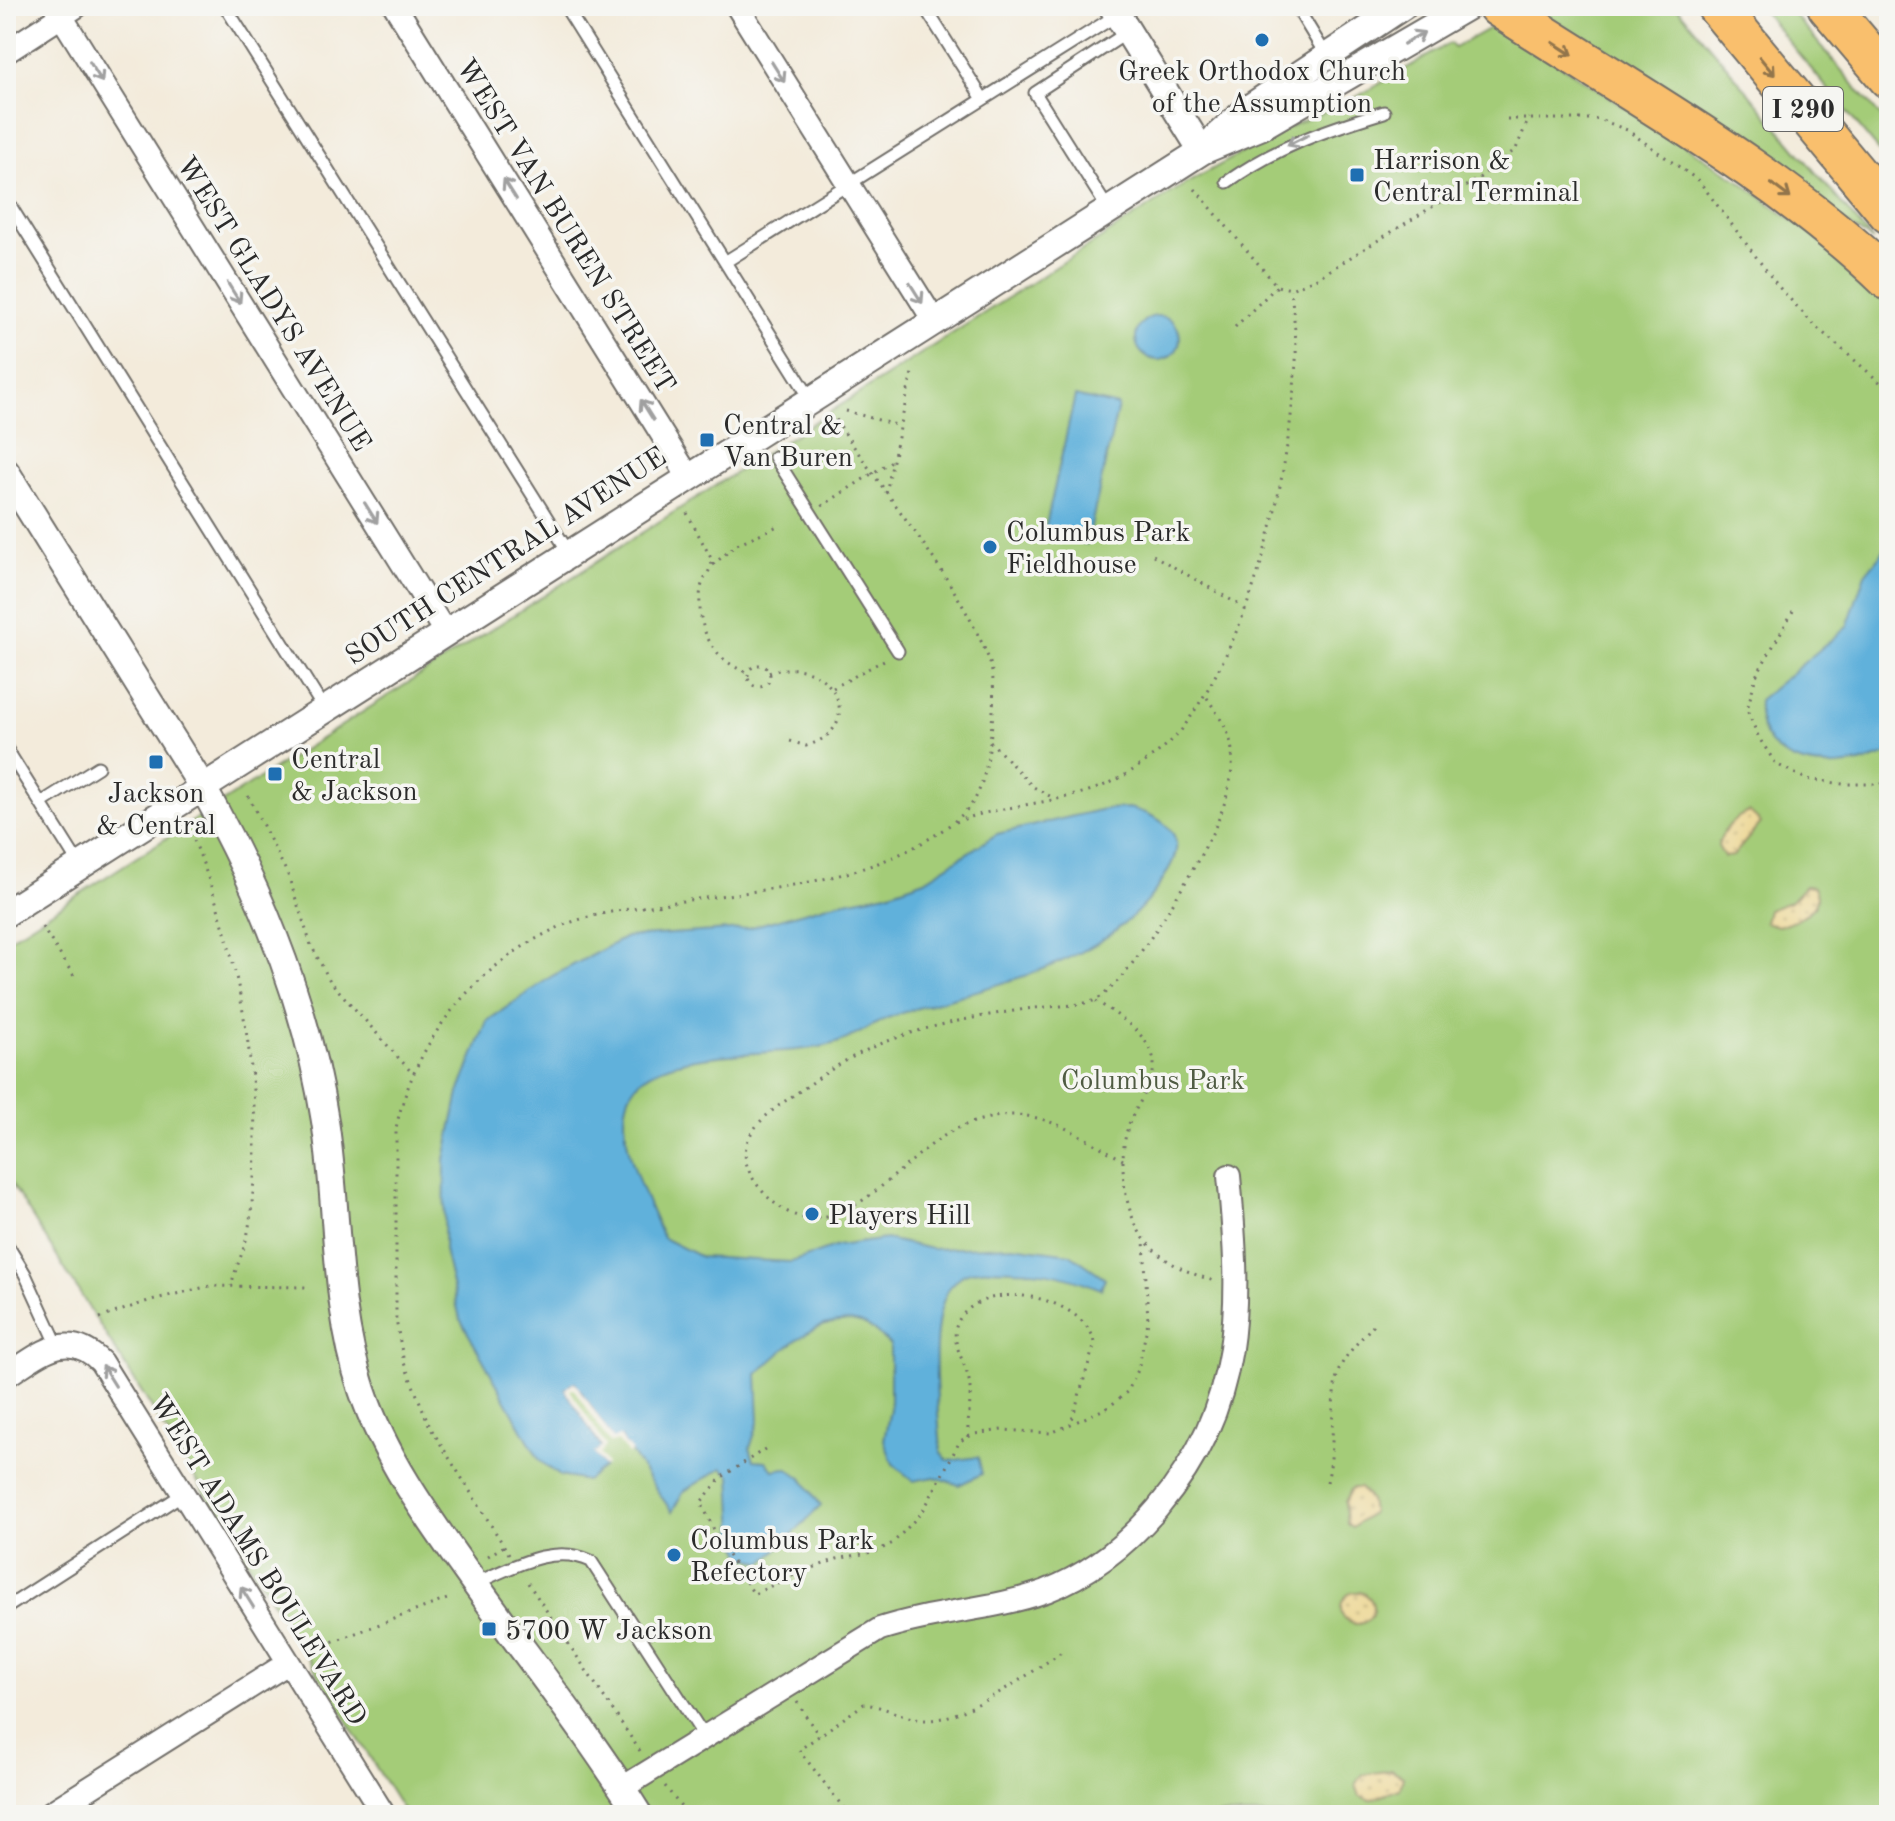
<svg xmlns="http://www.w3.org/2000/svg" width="1895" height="1821" font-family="'Old Standard TT',serif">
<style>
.green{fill:#a4cc78;stroke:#687c52;stroke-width:2}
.sand{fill:url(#sand-dots);stroke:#8c8264;stroke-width:2}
.water{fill:#60b1db;stroke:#466e83;stroke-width:2}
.pier{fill:#f3ebdb}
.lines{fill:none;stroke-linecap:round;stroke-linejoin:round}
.service-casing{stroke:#716e69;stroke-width:15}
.minor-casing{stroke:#716e69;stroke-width:26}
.tertiary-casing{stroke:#716e69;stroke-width:30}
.motorway-casing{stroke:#716e69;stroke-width:44}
.path{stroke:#716e69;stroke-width:3;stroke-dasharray:2 6;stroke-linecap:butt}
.service{stroke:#fff;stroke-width:11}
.minor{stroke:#fff;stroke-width:22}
.tertiary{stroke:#fff;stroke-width:26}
.motorway{stroke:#f9bf6d;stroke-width:40}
.oneway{stroke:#a0a0a0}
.oneway2{stroke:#92754c}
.poi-dot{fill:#1f6fb2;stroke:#f6f6f2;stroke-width:3}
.labels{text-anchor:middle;stroke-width:7;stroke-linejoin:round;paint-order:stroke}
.shield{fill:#f6f6f2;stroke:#686867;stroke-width:2}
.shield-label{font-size:26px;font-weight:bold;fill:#2b2b2b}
.poi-label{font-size:28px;fill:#2b2b2b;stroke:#f6f6f2;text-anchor:start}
.street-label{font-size:28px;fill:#2b2b2b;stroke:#f6f6f2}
.park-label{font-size:28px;fill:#4f5b42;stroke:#f6f6f2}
</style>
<defs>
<pattern id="sand-dots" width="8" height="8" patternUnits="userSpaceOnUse" patternTransform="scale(2)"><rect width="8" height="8" fill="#eeda9e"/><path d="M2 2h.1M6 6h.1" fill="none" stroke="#cb8" stroke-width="1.8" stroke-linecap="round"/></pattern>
</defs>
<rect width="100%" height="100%" fill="#f6f6f2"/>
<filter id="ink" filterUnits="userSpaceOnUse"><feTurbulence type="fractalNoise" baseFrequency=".0125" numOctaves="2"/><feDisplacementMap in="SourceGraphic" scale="16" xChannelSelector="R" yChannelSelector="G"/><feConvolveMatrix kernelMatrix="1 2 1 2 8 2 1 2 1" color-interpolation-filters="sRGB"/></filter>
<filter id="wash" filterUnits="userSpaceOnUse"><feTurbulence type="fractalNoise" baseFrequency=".006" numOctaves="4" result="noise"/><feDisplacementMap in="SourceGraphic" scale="32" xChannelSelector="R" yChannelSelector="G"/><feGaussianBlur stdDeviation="1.8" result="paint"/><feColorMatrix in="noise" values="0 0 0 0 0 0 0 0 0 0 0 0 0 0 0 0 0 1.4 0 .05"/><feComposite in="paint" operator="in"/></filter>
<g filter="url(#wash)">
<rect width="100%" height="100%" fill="#f3ebdb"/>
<path class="green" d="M1523,6H1676L1873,241Z
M1759,6H1787L1889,126V163Z
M1497,24L1737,179L1889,292V1815H406L6,1175V941L1185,184L1287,128L1353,99L1450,43L1454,48Z"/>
<path class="sand" d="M1749,812L1761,823L1733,856L1724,857L1718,846C1721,832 1735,816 1749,812Z
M1805,886L1814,887C1827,909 1795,921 1778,926L1765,922L1768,910L1790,902Z
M1352,1488H1360L1370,1500L1372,1513L1352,1528L1347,1524L1345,1502Z
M1341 1608a16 16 0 1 1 32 0a16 16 0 1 1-32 0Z
M1392,1770L1403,1776L1400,1789L1370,1800L1360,1796L1356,1785L1362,1775Z"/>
<path class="water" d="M1136 338a22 22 0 1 1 44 0a22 22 0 1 1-44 0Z
M1075,396L1118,406L1087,544L1044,534Z
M1889,544V753C1841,776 1754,775 1759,700L1847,627L1865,574Z
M1129,808C1156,815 1188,830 1172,863C1121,969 990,982 890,1017C872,1024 855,1038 836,1043C784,1059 684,1045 641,1080C601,1113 647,1201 663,1238L701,1257L791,1262L837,1246L886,1239L932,1249L1013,1246L1070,1254L1105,1278L1101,1289C1066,1275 1049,1271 1012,1270C994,1269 973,1267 958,1278C923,1306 939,1412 941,1452L948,1461L978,1457L982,1474L959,1485L935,1477L913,1481L893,1464L884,1440L890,1409V1345C882,1338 870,1325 860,1323C818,1314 785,1348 757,1374L759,1420L750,1448L754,1460L766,1461L773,1470L786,1468L801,1477L821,1506L763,1563L743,1556L734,1538L731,1475L722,1468L683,1492L672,1512L620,1437L613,1440L575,1382L565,1389L602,1448L595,1453L604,1467L586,1481L560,1476L540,1461L460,1319L444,1250L445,1159L459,1093L487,1021L552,976L626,937L744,929L835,903L887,893L925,880L997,834L1104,809Z"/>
<path class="pier" d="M575,1382L613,1439L619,1436L632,1452L628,1454L618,1441L610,1443L574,1388L570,1390L606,1446L600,1454L607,1465L604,1467L594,1453L602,1447L565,1389Z"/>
</g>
<g filter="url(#ink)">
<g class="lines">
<defs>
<path id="service" d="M225,6L569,553
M565,6L810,398
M924,6L983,99
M1296,6L1327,57
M1227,182C1278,146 1325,130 1384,112
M6,199L324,709
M1108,209L1035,93L1128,32
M725,262L1117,15
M775,457L898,651
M6,748L80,866
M41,803L98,767
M6,1243L25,1274L58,1346
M476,1583C513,1567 553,1543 591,1561L704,1736
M6,1608L183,1494"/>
<path id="minor" d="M55,6L445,632
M395,6L688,476
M737,6L933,319
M6,52L77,6
M6,1376C39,1355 67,1327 101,1362L384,1815
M622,1788L880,1629C934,1611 993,1610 1046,1591C1090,1574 1127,1544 1157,1509C1245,1403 1241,1306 1229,1176
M47,1815L288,1663"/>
<path id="tertiary" d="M1112,6L1202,151
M1216,137L1249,108L1403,6
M6,472L203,788C261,891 307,1004 325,1121C339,1211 333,1303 362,1390C385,1459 429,1519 471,1578C527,1657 588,1733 639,1815
M6,913L1202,151L1260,127L1468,6"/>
<path id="motorway" d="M1498,6C1629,92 1776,171 1889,280
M1717,6L1889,213
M1828,6L1889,78"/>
</defs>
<use href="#service" class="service-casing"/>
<use href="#minor" class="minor-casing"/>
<use href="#tertiary" class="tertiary-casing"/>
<use href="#motorway" class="motorway-casing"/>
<path class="path" d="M1507,119H1599L1627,130L1699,181L1778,286L1814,325L1889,390
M1195,189L1277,286L1291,289L1317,278L1479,178L1516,149L1529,118
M1235,327L1277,286
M846,411L900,426
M886,493L913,368
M822,506L893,460
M687,513L712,560C712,570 703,578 701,588C695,626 712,661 749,673
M1153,555L1243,607
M713,565L737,544L780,525
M1793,611L1756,676L1747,710L1759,738L1776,764L1806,779L1843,784H1889
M748 676a11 11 0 1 1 22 0a11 11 0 1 1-22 0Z
M769,673C828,650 873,726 806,746L790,741
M833,688L886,659
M990,741L1032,786L1055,799
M248,796L288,875L311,945L330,981L413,1074
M956,822C1013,800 1077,806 1130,772C1147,761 1174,742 1185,725C1257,623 1288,484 1296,362C1297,338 1293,313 1291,289
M191,833C240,951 268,1100 249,1227C246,1247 236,1266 231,1286
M42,927L74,976
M1096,1001C1116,1014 1151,1035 1154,1062C1155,1083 1136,1105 1129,1124C1117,1157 1123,1214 1146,1241C1162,1262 1189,1273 1214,1281
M1123,1160C1089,1141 1051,1114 1011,1115C994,1116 973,1121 958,1128C898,1156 833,1268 764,1193C714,1138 775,1109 816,1080C880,1033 950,1021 1026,1009C1047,1006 1073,1007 1093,1001C1127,989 1201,859 1217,823C1226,802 1234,775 1232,752C1231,730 1215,711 1204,693
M100,1318L151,1300L210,1286L309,1287
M968,1437C967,1420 971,1405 970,1389C970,1365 945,1341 960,1318C989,1277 1081,1296 1095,1342L1071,1423
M765,1449L722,1477L701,1502L721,1545L754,1594L794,1575L837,1559L877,1551L893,1543L923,1511L960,1441L974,1434L1002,1430L1051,1433L1109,1407L1128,1391L1138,1370L1148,1322L1144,1240
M1327,1482C1336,1447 1329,1411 1337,1376C1342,1356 1361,1340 1373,1325
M509,1554L430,1427L404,1363L396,1320V1128C415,1040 475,966 557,928C587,914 623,910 656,905C748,890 854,887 935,835C949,826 966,814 975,799C984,782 988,760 990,741C993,717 997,679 988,657C952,570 885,497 835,418
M488,1556L504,1546
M528,1583L640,1751
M310,1650L450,1598
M797,1702L819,1736
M665,1786L687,1815
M849,1815L799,1750L864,1704C885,1706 902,1718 924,1720C962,1722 1031,1673 1063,1651"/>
<use href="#service" class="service"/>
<use href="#minor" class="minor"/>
<use href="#tertiary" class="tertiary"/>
<use href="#motorway" class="motorway"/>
</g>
<defs><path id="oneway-shaft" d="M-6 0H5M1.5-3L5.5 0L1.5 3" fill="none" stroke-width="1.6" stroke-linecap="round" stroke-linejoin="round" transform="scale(2)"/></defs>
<g class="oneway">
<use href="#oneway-shaft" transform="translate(1414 38) rotate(-30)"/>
<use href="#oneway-shaft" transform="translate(96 72) rotate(58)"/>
<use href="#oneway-shaft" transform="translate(778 72) rotate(58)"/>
<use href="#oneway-shaft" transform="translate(1298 140) rotate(153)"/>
<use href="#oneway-shaft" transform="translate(510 189) rotate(-122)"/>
<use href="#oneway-shaft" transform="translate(234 293) rotate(58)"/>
<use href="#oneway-shaft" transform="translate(916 293) rotate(58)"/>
<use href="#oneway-shaft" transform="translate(647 410) rotate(-122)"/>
<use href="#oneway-shaft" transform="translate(371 513) rotate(58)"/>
<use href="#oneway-shaft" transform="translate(109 1376) rotate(-122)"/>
<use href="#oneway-shaft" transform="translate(247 1597) rotate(-122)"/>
</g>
<g class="oneway2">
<use href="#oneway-shaft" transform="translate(1563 49) rotate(33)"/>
<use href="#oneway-shaft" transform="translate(1767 66) rotate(50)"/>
<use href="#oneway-shaft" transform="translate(1781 191) rotate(37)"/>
</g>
</g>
<g class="poi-dot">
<circle cx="1262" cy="40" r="8"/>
<rect x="1349" y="167" width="16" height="16" rx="4"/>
<rect x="699" y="432" width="16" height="16" rx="4"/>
<circle cx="990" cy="547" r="8"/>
<rect x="148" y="754" width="16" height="16" rx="4"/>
<rect x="267" y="766" width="16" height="16" rx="4"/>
<circle cx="812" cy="1214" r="8"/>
<circle cx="674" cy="1555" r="8"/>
<rect x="481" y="1621" width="16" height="16" rx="4"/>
</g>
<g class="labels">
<rect class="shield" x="1763" y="87" width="80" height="44" rx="6"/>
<g class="shield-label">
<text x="1803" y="118">I 290</text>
</g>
<g class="poi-label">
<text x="1262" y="80" text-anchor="middle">Greek Orthodox Church<tspan x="1262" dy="32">of the Assumption</tspan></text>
<text x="1373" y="169">Harrison &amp;<tspan x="1373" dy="32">Central Terminal</tspan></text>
<text x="723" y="434">Central &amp;<tspan x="723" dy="32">Van Buren</tspan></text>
<text x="1006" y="541">Columbus Park<tspan x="1006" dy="32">Fieldhouse</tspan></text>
<text x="291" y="768">Central<tspan x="291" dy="32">&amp; Jackson</tspan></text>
<text x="156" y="802" text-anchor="middle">Jackson<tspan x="156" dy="32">&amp; Central</tspan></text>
<text x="828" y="1224">Players Hill</text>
<text x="690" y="1549">Columbus Park<tspan x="690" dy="32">Refectory</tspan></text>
<text x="505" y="1639">5700 W Jackson</text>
</g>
<g class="street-label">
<text transform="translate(567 225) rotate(58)" y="10">WEST VAN BUREN STREET</text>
<text transform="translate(275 303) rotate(58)" y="10">WEST GLADYS AVENUE</text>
<text transform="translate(505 555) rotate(-33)" y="10">SOUTH CENTRAL AVENUE</text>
<text transform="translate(259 1559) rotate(58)" y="10">WEST ADAMS BOULEVARD</text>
</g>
<g class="park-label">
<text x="1153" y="1089">Columbus Park</text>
</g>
</g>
<rect width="1895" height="1821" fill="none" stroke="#f6f6f2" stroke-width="32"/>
</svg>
